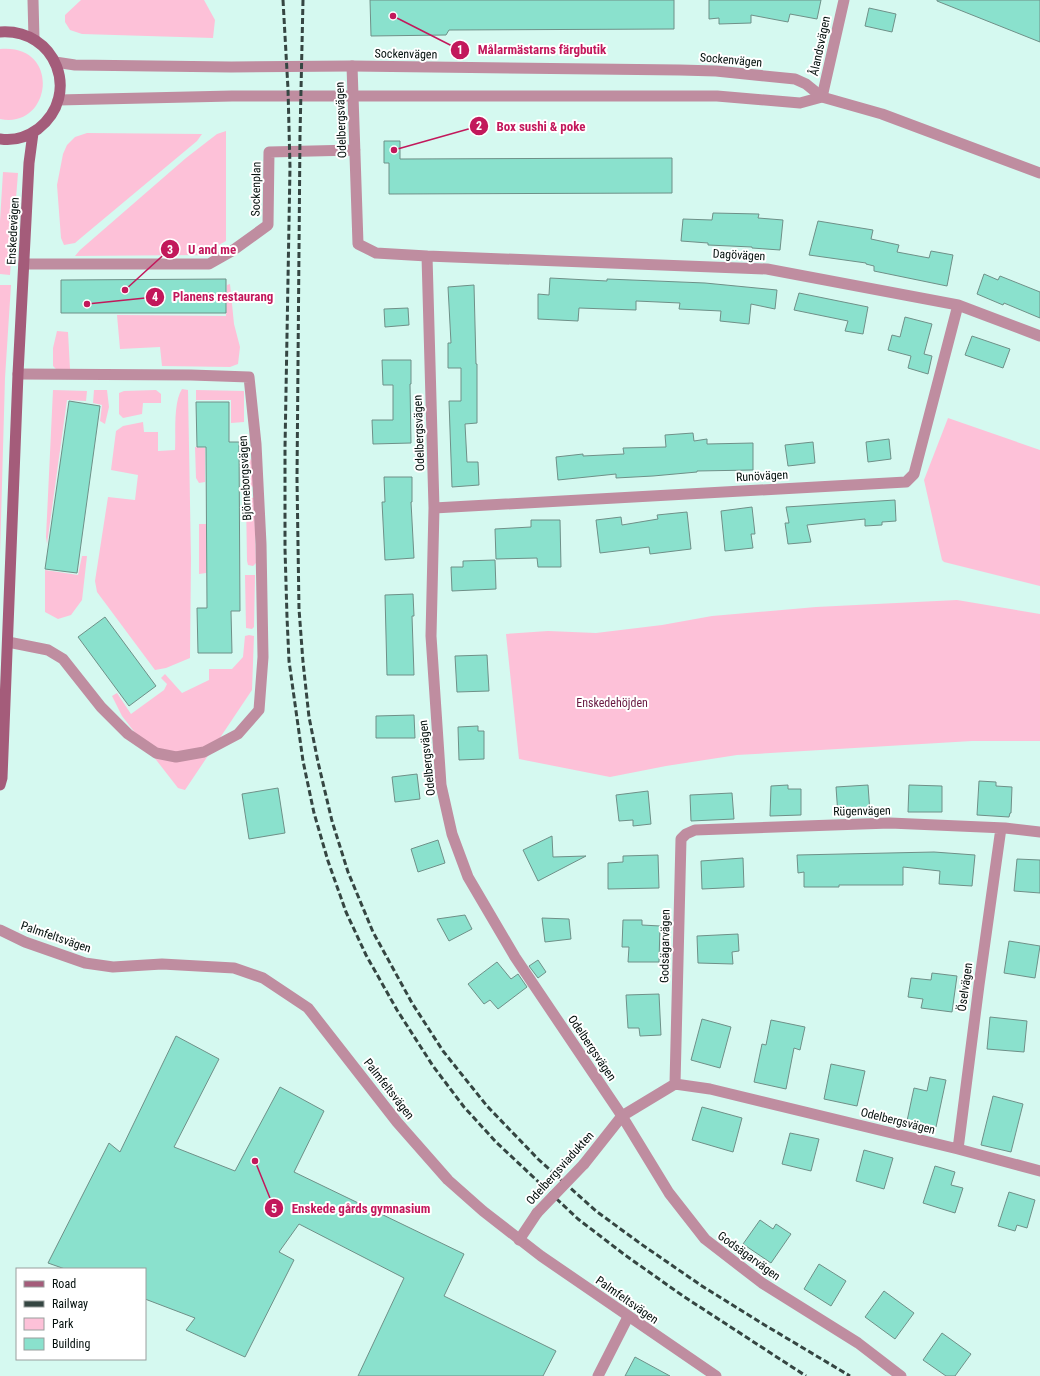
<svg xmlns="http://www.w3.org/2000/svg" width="1040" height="1376" font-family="'Roboto Condensed',sans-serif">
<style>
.green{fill:#fdc1d8}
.building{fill:#8ae1cd;stroke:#6f9088}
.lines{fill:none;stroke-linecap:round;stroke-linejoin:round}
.minor{stroke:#bf8da0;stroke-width:11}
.tertiary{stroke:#bf8da0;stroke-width:11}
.secondary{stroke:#a45c7a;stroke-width:11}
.rail{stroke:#354642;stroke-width:3;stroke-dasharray:6 3;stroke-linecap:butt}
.minor-bridge{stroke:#bf8da0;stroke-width:11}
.labels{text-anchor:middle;stroke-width:4;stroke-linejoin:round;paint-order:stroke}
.street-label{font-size:12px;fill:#030f0c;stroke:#fff}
.park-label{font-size:12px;fill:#691a42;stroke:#fff}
.leader{fill:none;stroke:#c2185b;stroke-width:1.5}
.callout-dot{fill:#c2185b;stroke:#fff;stroke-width:1.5}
.mark-label{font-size:12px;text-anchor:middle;font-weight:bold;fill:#fff}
.callout-label{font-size:13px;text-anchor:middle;font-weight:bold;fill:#c2185b;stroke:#fff;stroke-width:4;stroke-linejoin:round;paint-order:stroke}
</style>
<rect width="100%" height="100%" fill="#d5f9f0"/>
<path class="green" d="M81,0H204L215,20L213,38L82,34L70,30L65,22V15Z
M0,49C62,43 52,130 0,119Z
M226,131V241L201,255L75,256L80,250L186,158L217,134Z
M87,133L202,134L197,141L82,237L75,243L64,245L61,238L57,185L63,154L67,145L75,137Z
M3,172L18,173L10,275L0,274V221Z
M230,284L234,324L240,347L238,364L230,367L162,366L160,347L120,349L117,315L226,316L227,285Z
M0,285H11L5,378L0,555Z
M57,331L68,332L70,369H56L53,366V348Z
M182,389L188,390L191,559L190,656V658L166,668L155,670L97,592L95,581L108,497L135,500L138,475L111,470L116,431L123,426L143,422L144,432H158V451L175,450C176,433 173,403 182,389Z
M53,390L87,391L86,401L67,400L47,544L46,537Z
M94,390H107L109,407L105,424L100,421L102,405L93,403Z
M156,390L161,394V403H143L142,414L123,418L119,414V393L124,391Z
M196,390L244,391V422L231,423V400H196Z
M948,418L1040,450V586L944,562L942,560L924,480Z
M195,447L205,448V482L199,483L196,478Z
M247,456L252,461L255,486L246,488L244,468L241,462V459Z
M246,497L254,498L256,563L253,566L248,565L247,561Z
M199,524H206V573L199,574Z
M82,556H87L82,600L71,615L58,619L45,612V570L78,575Z
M245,575H255L254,627L252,629L246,628Z
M957,600L1040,614V741H972L737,755L666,766L610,777L519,759L506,634L548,631L596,633L662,625L712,616L816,607Z
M249,635L254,636L252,690L185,790L178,788L122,716L112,696L117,693L131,714L164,690L167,684L161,678L165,674L182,693L209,680V669H232L243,657L245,636Z"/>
<path class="building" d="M370,0H674V29L449,30L446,35L371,36Z
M709,0H821L817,19L790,14L788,22L751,15V23L719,24V18L709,19Z
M937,0H1040V42L937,1Z
M869,8L896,14L892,32L865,26Z
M384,141H400V159L672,158V193L389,194V163H384Z
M713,213L759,214L758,218L783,220L780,250L752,248V247L708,245V243L681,241L683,219L712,220Z
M818,221L873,230L871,239L899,245L897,252L929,258L931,251L953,255L947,286L874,271V266L866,264V263L809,255Z
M984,274L998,280L1000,276L1040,292V318L1004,303L1003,305L977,294Z
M550,278L607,281V279L705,283L777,290L775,309L751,304L749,324L720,321L721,311L679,309L680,303L636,301V310L579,308L578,321L538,319V294L549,295Z
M226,279V313H61V280Z
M474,285L476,364H477V423L465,424L467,462H478L479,485L452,487L449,401H461V368H448V343H451L448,287Z
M799,293L868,307L863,334L845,331L848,321L794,310Z
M408,308L409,325L385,327L384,309Z
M905,317L932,324L924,354L932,356L928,374L908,368L911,356L888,350L892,335L900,337Z
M972,336L1010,349L1003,368L965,355Z
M382,360H411V384H410L411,443L373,444L372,420H393V385H383Z
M69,401L100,406L77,573L45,569Z
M196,402H229V442H239L240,611H231L232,653H198L197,608H207L206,447H197Z
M693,433L694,441L707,439V444L753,443V470L697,471V472L653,476L616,478V474L558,480L556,457L583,454V456L624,454L623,448L666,447L665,435Z
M889,439L891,459L868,462L866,442Z
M813,442L815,463L788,466L785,445Z
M384,477H412V502H411L414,558L385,560L382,502H385Z
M895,500L896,521L882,522V525L865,526V519L807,525L811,542L788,544L785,523H789L786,507Z
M752,507L755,534H751L753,548L725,551L721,511Z
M687,512L691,549L650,554L649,547L600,553L596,520L621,517L622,525L658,519L657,515Z
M531,520H560L561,567H538L537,558L496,559L495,529L531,527Z
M495,560L496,589L452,591L451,567H463V561Z
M413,594L414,616H412L414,675H387L385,595Z
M105,617L156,686L129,706L78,637Z
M487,655L489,691L457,692L455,656Z
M414,715L415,738H376V716Z
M478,726V731H484V759L459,760L458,727Z
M417,774L420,799L395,802L392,777Z
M979,781L996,782V786L1012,787L1011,813H1010L1009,817L977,815Z
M788,785V789H801V815L770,816L771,786Z
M868,785L870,813L838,815L836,787Z
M909,785L942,786V812H908Z
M278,788L285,833L249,839L242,794Z
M648,791L651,824L633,826V820L619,821L616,795Z
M732,793L734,819L691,821L690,795Z
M552,836L553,857L586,856L538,881L523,850Z
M438,840L445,863L418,872L411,849Z
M934,852L975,855L972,886L939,884L940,871L903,867V885H839V887H804V872L798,873L797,855Z
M658,855L659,888L608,889V863L623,862V856Z
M743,858L744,887L702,889L701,861Z
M1017,859L1040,860V893L1014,891Z
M465,915L472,929L449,941L437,919Z
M542,918L569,919L571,939L545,942Z
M623,920H642V925L660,926L659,962H628L629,947H622Z
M738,934L739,951L732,952L733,964L698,963L697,936Z
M1009,941L1040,946L1035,978L1004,973Z
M538,960L546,972L538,978L529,966Z
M497,962L511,979L518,974L527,987L498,1009L490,1000L484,1004L468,984Z
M932,973L957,976L952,1012L921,1008L923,999L908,997L911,978L931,980Z
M659,994L661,1035L640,1036L639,1028H628L626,995Z
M990,1017L1027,1021L1024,1052L987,1049Z
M702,1019L731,1027L720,1068L691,1060Z
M771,1020L805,1027L800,1050L794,1048L786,1089L754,1082L762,1044L766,1045Z
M176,1036L219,1059L174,1147L235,1171L280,1087L324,1111L294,1172L464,1254L444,1296L556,1351L543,1376H358L404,1278L299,1224L279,1252L294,1260L245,1357L186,1330L195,1318L145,1299V1269H65L48,1263L109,1143L120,1152Z
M831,1064L865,1071L857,1106L824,1099Z
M930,1077L946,1080L936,1127L907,1121L914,1088L927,1091Z
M993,1096L1023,1104L1011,1152L981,1145Z
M702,1107L742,1118L733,1152L692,1140Z
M790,1133L819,1139L811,1171L782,1164Z
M864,1150L893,1158L884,1189L856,1181Z
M935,1166L955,1172L951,1185L963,1188L955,1213L923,1203Z
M1009,1192L1035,1200L1027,1228L1017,1225L1015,1231L998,1226Z
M760,1220L773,1229L776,1224L791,1234L771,1263L743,1244Z
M819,1264L846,1281L831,1306L804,1289Z
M884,1291L914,1313L895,1339L865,1317Z
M942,1333L971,1354L955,1376H946L923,1360Z
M635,1357L670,1376H625Z"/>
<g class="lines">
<path class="minor" d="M352,66L358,244L376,253L427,256L434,508L431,636L441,785L452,834L468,877L515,957L622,1116L669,1193L705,1239L762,1283L858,1343L901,1376
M822,97L844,0
M427,256L767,269L958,305L1040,336
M24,264H209L232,251L268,225L269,152L355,150
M434,508L906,482L914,474L958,305
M8,642L48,650L63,659L101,707L128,734L156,753L176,757L204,752L238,734L259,710L263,657L261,544L256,444L249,377L191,375L18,374
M675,1084L681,839L686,834L695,830L890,823L1005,828L1040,832
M958,1149L979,985L1001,828
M584,1164L622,1116L675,1084L710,1089L958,1149L1040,1171
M519,1240L537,1213
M598,1376L628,1317"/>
<path class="tertiary" d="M33,0L34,39
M55,62L75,65L231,67L352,66L680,70L716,71L795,79L806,84L822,97L882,114L1040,173
M58,100L232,96H717L800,103L822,97
M0,930L25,942L85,963L113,967L162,964L234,968L263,978L308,1008L397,1122L448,1180L483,1211L541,1256L716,1376"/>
<path class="secondary" d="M0,32C56,28 82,95 38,129C27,137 13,141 0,139
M0,785L2,778L18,374L29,163L33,133"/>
<path class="rail" d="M283,0L288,89L290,167L285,448V549L287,617L289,661L303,761L314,813L328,861L346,912L366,955L397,1010L433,1066L464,1107L496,1142L578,1219L625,1255L683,1296L806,1376
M303,0L300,135L297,479L299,609L303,662L309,717L318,762L332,821L348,872L373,932L412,1003L443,1051L487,1106L538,1159L596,1211L641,1244L702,1286L763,1324L850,1376"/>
<path class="minor-bridge" d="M537,1213L584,1164"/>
</g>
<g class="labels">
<g class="street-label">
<text transform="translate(820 46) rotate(-78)" y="4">Ålandsvägen</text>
<text transform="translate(406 54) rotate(1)" y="4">Sockenvägen</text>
<text transform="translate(731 60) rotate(5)" y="4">Sockenvägen</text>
<text transform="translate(341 120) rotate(-92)" y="4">Odelbergsvägen</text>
<text transform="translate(256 189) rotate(-89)" y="4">Sockenplan</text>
<text transform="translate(13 231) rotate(-87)" y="4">Enskedevägen</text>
<text transform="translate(739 255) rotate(3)" y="4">Dagövägen</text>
<text transform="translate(419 433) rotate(-92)" y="4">Odelbergsvägen</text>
<text transform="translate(762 476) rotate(-3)" y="4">Runövägen</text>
<text transform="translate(245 478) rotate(-93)" y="4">Björneborgsvägen</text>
<text transform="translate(427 758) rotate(-96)" y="4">Odelbergsvägen</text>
<text transform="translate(862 811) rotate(-1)" y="4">Rügenvägen</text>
<text transform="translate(56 937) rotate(19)" y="4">Palmfeltsvägen</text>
<text transform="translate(665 946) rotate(-89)" y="4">Godsägarvägen</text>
<text transform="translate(965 987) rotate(-82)" y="4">Öselvägen</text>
<text transform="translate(592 1048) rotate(56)" y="4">Odelbergsvägen</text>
<text transform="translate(389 1089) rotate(52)" y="4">Palmfeltsvägen</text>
<text transform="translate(898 1121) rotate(14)" y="4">Odelbergsvägen</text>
<text transform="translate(560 1168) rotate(-48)" y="4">Odelbergsviadukten</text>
<text transform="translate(749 1256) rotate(36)" y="4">Godsägarvägen</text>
<text transform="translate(627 1300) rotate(35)" y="4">Palmfeltsvägen</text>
</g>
<g class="park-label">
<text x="612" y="707">Enskedehöjden</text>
</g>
</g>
<path class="leader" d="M393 16L460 50M394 150L479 126M125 290L170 249M87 304L155 297M255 1161L274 1208"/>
<g class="callout-dot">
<circle cx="393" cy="16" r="4"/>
<circle cx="394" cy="150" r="4"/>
<circle cx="125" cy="290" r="4"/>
<circle cx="87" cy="304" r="4"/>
<circle cx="255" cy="1161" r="4"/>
<circle cx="460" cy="50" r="10"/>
<circle cx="479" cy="126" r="10"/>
<circle cx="170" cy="249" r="10"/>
<circle cx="155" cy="297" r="10"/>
<circle cx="274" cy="1208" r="10"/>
</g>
<g class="mark-label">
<text x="460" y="54">1</text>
<text x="479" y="130">2</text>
<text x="170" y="254">3</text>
<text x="155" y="301">4</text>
<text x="274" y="1213">5</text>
</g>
<g class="callout-label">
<text x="542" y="54">Målarmästarns färgbutik</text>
<text x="541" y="131">Box sushi &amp; poke</text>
<text x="212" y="254">U and me</text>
<text x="223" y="301">Planens restaurang</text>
<text x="361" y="1213">Enskede gårds gymnasium</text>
</g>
<rect x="16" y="1268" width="130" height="92" fill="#ffffff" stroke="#9a9f9e"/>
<rect x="24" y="1281" width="20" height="6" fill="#a45c7a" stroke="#9a9f9e"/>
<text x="52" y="1288" font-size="12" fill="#030f0c">Road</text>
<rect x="24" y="1301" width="20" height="6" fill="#354642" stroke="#9a9f9e"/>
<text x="52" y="1308" font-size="12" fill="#030f0c">Railway</text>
<rect x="24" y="1318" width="20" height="12" fill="#fdc1d8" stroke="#9a9f9e"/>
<text x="52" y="1328" font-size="12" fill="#030f0c">Park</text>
<rect x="24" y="1338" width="20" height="12" fill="#8ae1cd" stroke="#9a9f9e"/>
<text x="52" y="1348" font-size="12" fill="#030f0c">Building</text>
</svg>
